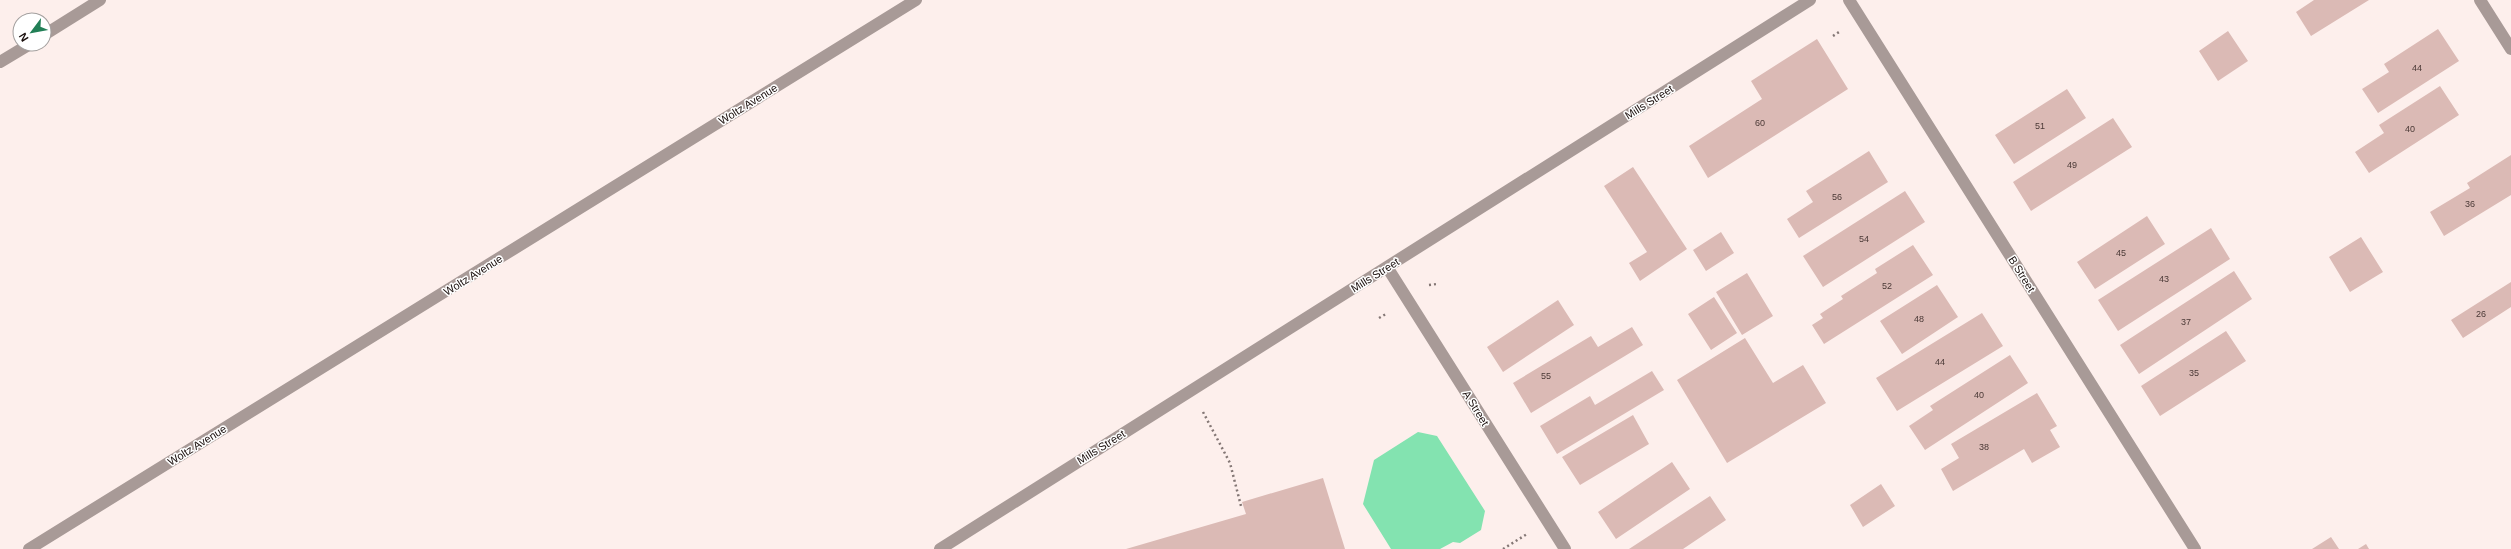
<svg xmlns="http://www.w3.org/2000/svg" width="2511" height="549" font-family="Arial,sans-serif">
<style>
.green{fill:#83e3b0}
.building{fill:#dbbab5}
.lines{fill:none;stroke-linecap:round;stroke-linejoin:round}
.path{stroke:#837674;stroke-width:2.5;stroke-dasharray:2 3;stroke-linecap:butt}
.minor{stroke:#a89a97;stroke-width:12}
.labels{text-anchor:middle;stroke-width:3;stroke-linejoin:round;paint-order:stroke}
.number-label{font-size:9px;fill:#4a3936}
.street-label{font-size:11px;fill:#190e0c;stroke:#fff}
</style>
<rect width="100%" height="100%" fill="#fdefec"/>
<path class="green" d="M1418,432L1437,436L1485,511L1481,530L1460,543L1453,542L1440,549H1391L1363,504L1374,460Z"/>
<path class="building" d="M2314,0H2369L2311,36L2296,12Z
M2438,29L2459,61L2378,113L2362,89L2389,72L2384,64Z
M2228,31L2248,61L2218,81L2199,51Z
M1817,39L1848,89L1708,178L1689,146L1762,99L1751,81Z
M2440,86L2459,115L2369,173L2355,152L2384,133L2379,125Z
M2067,89L2086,118L2014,164L1995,135Z
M2113,118L2132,147L2031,211L2013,182Z
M1869,151L1888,182L1799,238L1787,219L1813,202L1806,191Z
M2511,155V195L2444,236L2430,212L2470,188L2467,183Z
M1633,167L1687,249L1640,281L1629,263L1647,252L1604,186Z
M1905,191L1925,222L1823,287L1803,256Z
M2147,216L2165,244L2095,289L2077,262Z
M2211,228L2230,259L2118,331L2098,300Z
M1721,232L1734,253L1706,271L1693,250Z
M2361,237L2383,272L2350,292L2329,257Z
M1913,245L1933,275L1824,344L1812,325L1823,318L1820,314L1843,299L1841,296L1877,273L1875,269Z
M2234,271L2252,299L2139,374L2120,345Z
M1747,273L1773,316L1742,335L1716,292Z
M2511,282V307L2463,338L2451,320Z
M1937,285L1958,317L1902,354L1880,321Z
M1714,297L1737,333L1711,350L1688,314Z
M1558,300L1574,325L1503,372L1487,347Z
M1982,313L2003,346L1897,411L1876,378Z
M1632,327L1643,345L1531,413L1513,383L1591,336L1598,347Z
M2226,331L2246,361L2160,416L2141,386Z
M1745,338L1773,383L1803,365L1826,403L1727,463L1677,380Z
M2010,355L2028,383L1925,450L1909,426L1933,410L1930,406Z
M1652,371L1664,390L1557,454L1540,426L1590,396L1595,405Z
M2037,393L2057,426L2050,430L2060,447L2032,463L2024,449L1953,491L1941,469L1959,458L1951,444Z
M1633,415L1649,444L1580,485L1562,457Z
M1672,462L1690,489L1616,539L1598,512Z
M1323,478L1345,549H1126L1246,514L1242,502Z
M1881,484L1895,506L1863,527L1850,505Z
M1710,496L1726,520L1683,549H1629Z
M2331,537L2339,549H2312Z
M2366,544L2369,549H2358Z"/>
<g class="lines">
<path class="path" d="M1833,36L1839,32
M1429,285L1437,284
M1379,318L1386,314
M1203,412L1230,463L1241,506
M1503,549L1527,534"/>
<path class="minor" d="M1849,0L2195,549
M2480,0L2511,49
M44,35L100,0
M0,62L30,44
M1387,267L1565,549
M29,549L916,0
M940,549L1810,0"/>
</g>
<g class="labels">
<g class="number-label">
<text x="2417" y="71">44</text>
<text x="1760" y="126">60</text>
<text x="2040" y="129">51</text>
<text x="2410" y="132">40</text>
<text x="2072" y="168">49</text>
<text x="1837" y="200">56</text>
<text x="2470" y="207">36</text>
<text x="1864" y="242">54</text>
<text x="2121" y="256">45</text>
<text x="2164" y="282">43</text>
<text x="1887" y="289">52</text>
<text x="2481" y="317">26</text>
<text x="1919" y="322">48</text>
<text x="2186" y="325">37</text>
<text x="1940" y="365">44</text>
<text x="2194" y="376">35</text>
<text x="1546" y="379">55</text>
<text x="1979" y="398">40</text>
<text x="1984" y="450">38</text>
</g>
<g class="street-label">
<text transform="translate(1649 102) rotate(-32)" y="4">Mills Street</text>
<text transform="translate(748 104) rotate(-32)" y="4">Woltz Avenue</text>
<text transform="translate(2022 274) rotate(58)" y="4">B Street</text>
<text transform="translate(473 275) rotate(-32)" y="4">Woltz Avenue</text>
<text transform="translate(1375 275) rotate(-32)" y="4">Mills Street</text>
<text transform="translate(1476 408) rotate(58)" y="4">A Street</text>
<text transform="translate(197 445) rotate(-32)" y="4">Woltz Avenue</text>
<text transform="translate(1101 447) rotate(-32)" y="4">Mills Street</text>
</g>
</g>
<g transform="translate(32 32) rotate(238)"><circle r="19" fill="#ffffff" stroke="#a39f9e"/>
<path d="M0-3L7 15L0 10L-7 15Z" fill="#227f56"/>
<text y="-6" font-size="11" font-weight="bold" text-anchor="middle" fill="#190e0c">N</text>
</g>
</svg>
